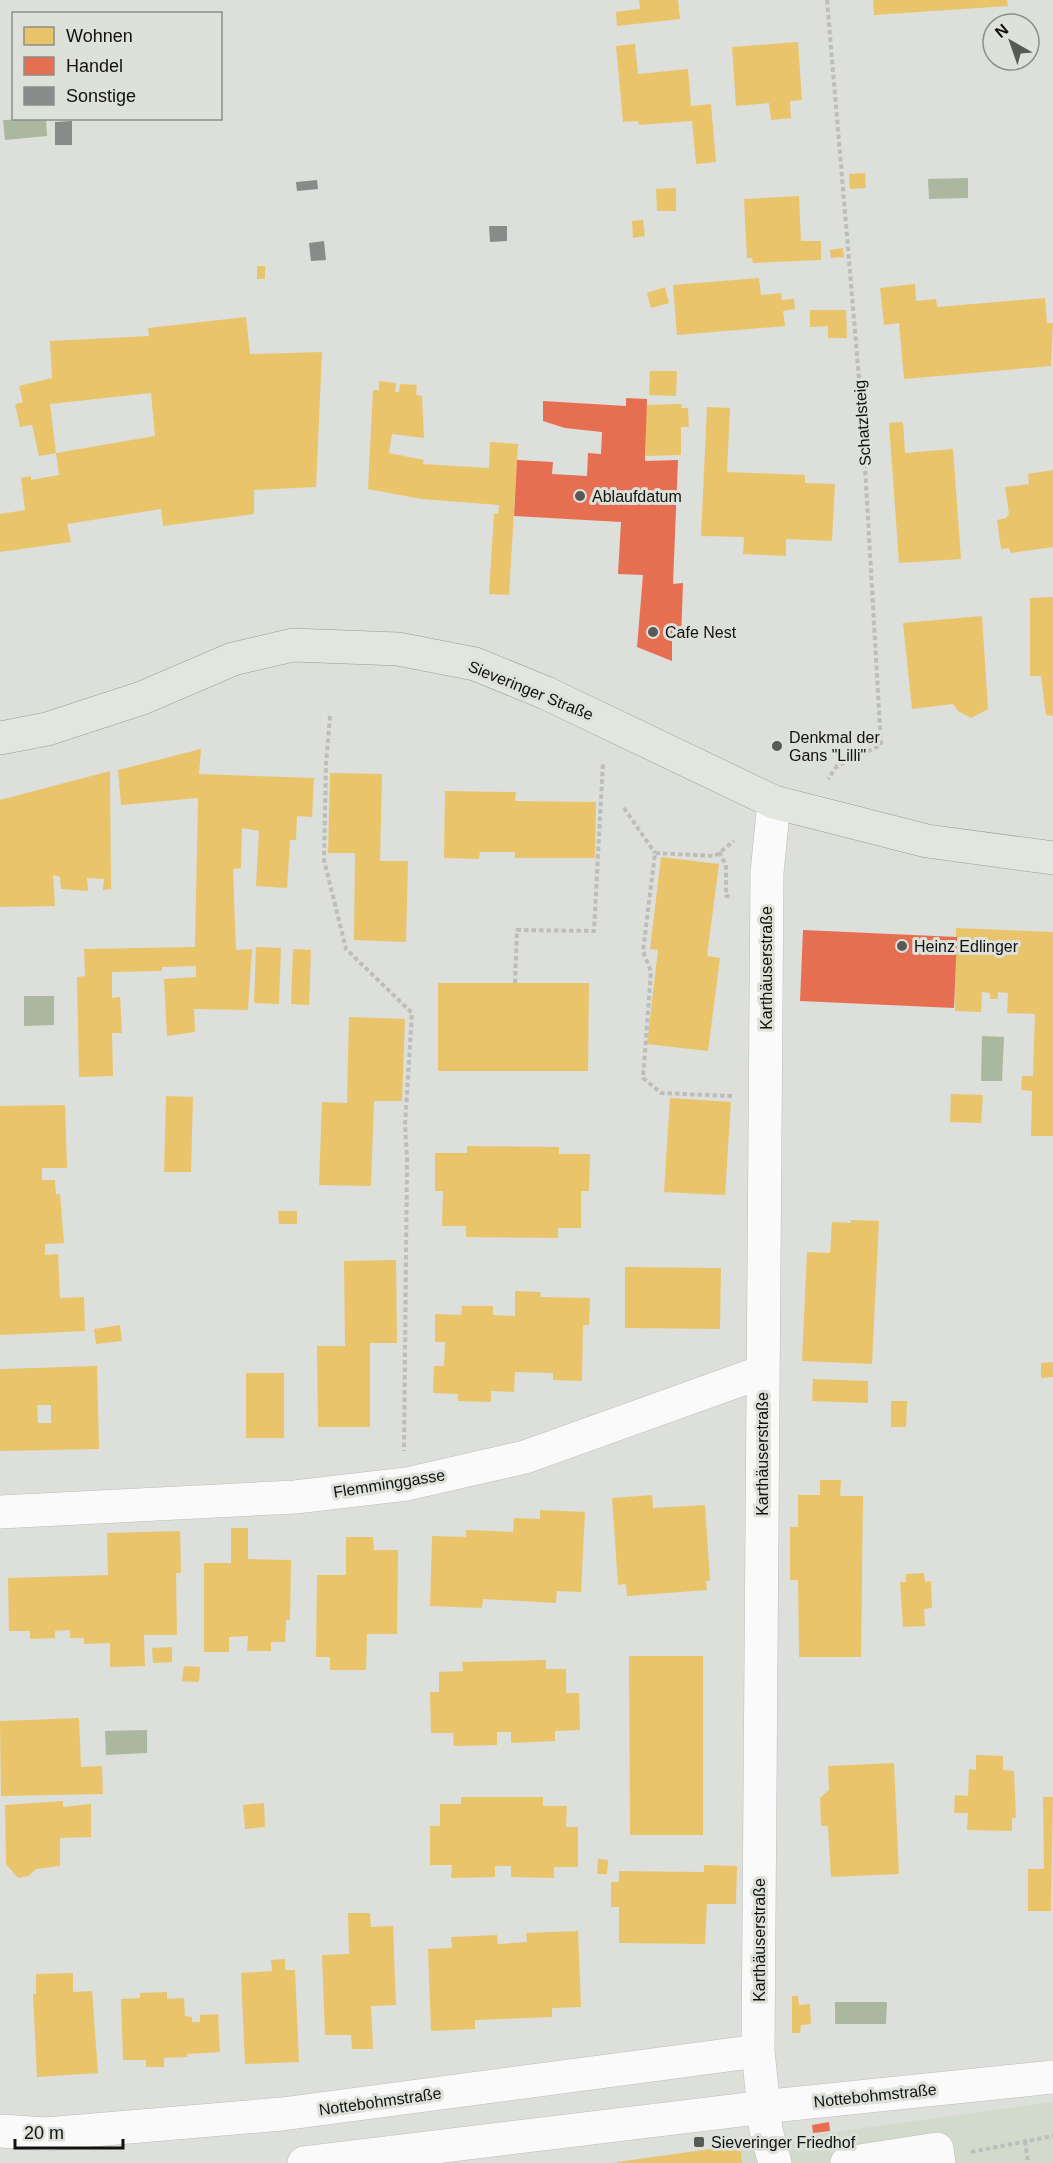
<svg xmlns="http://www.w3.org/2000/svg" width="1053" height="2163" font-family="Helvetica,sans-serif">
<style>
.green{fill:#d2dbcb}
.water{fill:#abb89f}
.homes{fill:#e9c46a;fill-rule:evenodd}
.shops{fill:#e76f51}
.building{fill:#898a8a}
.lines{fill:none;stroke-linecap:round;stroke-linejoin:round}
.minor-casing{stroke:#bbbdba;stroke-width:34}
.major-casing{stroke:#989f92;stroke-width:34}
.path{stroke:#bdbdbc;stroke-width:4;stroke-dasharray:4.5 3;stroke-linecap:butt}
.minor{stroke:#fafafa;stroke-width:33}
.major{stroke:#e2e6df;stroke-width:33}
.poi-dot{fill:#585a57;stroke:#dde1d9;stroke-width:2}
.labels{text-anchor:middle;stroke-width:6;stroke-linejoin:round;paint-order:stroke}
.street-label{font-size:16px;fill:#111210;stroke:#dde1d9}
.poi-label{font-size:16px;fill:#111210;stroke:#dde1d9;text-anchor:start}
</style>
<rect width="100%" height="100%" fill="#dddfdb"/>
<path class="green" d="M1053,2102V2163H608Z"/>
<path class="water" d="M46,119L47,136L5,140L3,120Z
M968,178V198L929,199L928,179Z
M24,996H54V1025L24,1026Z
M982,1036L1004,1037L1002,1081H981Z
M147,1730V1753L106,1755L105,1731Z
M835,2002H887L886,2024H835Z"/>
<path class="homes" d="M639,0H678L680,19L617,26L616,12L640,9Z
M873,0H1007L1008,6L874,15Z
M798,42L802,100L790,101L791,118L771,120L769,103L736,106L732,47Z
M635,44L638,74L688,69L691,106L711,104L716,162L696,164L692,121L639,125L638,121L623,122L616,46Z
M865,173L866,188L850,189L849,174Z
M676,188V211H657L656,189Z
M799,196L801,241H821V260L753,263L752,258H747L744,199Z
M643,220L645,236L633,238L632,221Z
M843,248L844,257L831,258L830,250Z
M257,266H265V279H257Z
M759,278L761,295L781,293L782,300L794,299L795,309L783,311L785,326L677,335L673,285Z
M915,284L916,301L936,299L937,307L1045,298L1047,323H1053L1051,366L904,379L899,323L884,325L880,288Z
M665,287L669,303L651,308L647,293Z
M810,310H846L847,338H828V326L810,327Z
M246,317L250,354L322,352L316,487L254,490V514L163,526L161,509L67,524L71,542L0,552V514L25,510L21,478L31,476V480L59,475L56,453L155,436L151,393L50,404L56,453L39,456L32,425L20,427L15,404L23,402L19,386L52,378L50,341L149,336L148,328Z
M650,371H677L676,396L649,395Z
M379,381L396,383L395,392H399L400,384L417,385L416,395L422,396L424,438L392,434L389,453L424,460L423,464L489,468L490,442L518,444L509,595L489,594L494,514H498L499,505L421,499L368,489L373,390H379Z
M682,404L681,408H688L689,427H681V455L646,456V405Z
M707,407L730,408L727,472L805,475V483L835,484L832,541L786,539V556L743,554L744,537L701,536Z
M903,422L905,453L953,449L961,559L899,563L889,423Z
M1053,470V547L1011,553L1009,548L1001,549L997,520L1006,518L1009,514L1005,487L1029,484L1028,474Z
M1053,597V716L1046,715L1041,676H1030V598Z
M982,616L988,709L971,718L958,711L953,704L912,709L903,623Z
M201,749L199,774L314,778L312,817L297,816L296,840H290L287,888L256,886L259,831L242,828L241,868L233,869L236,950L252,949L248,1010L194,1009L195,1032L167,1036L164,979L196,977V966L162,967V971L112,972V998L120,997L122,1033H112L113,1076L79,1077L77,977L85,976L84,949L195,947L198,798L121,805L118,770Z
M110,771L111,889L103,890L104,879L87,878L88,891L61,889L60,877L53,875L55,906L0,907V800Z
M330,773L382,774L380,861H408L406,942L354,940L355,853H328Z
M445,791L516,792L515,801L596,802L595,858H515V852H480L479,859L444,858Z
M661,857L719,864L707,956L720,958L708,1051L647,1044L658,950L650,949Z
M956,928L1053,932V1136H1031L1032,1091L1021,1090L1022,1076H1033L1035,1014L1007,1013L1008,993L998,992V999H990V993L982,992L981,1012L955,1011Z
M256,947L281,948L279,1004L254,1003Z
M293,949L311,950L309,1005L291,1004Z
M438,983H589L588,1071H438Z
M349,1017L405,1019L402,1101H374L371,1186L319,1185L322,1102L347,1103Z
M951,1094L983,1095L981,1123L950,1122Z
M166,1096L193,1097L191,1172H164Z
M670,1098L731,1102L725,1195L664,1192Z
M65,1105L67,1168H42V1180H55L56,1194H60L64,1243L45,1244V1255L58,1254L60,1298L84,1297L85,1331L0,1335V1106Z
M467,1146L559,1147V1154H590L589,1191H581V1228H558V1238L466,1237V1226H442L443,1191H435V1153H467Z
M278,1211H297V1224H279Z
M851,1220L879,1221L872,1364L802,1361L807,1252L830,1253L832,1222L851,1223Z
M396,1260L397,1343H370V1427H318L317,1346H345L344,1261Z
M625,1267L721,1268L720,1329L625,1328Z
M515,1291L541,1292L540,1297L590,1298L589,1325H583L582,1381L553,1380V1373L515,1372L514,1392L491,1391V1402L458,1401V1394L433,1393L434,1366H444L445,1342H435V1314L461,1315L462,1306H493V1315L515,1316Z
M120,1325L122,1341L96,1344L94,1329Z
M1053,1362V1377L1041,1378V1363Z
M97,1366L99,1449L0,1451V1369ZM37,1405H51V1423H38Z
M246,1373H284V1438H246Z
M813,1379L868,1381V1403L812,1401Z
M891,1401H907L906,1427H891Z
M820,1480H841L840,1496H863L861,1657H799L798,1580H790V1527H798V1495H820Z
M652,1495L653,1508L705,1505L710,1581H706L707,1590L627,1596L626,1584L618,1585L612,1498Z
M540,1510L585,1512L581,1592L557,1591L556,1603L483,1599L482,1608L430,1606L432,1536L466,1537V1530L513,1532L514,1518L540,1519Z
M231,1528H248V1559L291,1560L290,1620H286L285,1642H271V1651H247L248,1636L229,1637V1652H204V1563H231Z
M180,1531L181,1573H176L177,1635H144L145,1666L110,1667V1643L84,1644V1638H70V1630L55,1631V1638L30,1639V1631H9L8,1578L108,1575L107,1533Z
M346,1537H373L374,1550H398L397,1634H367L366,1670H330V1657H316L317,1575H346Z
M924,1573L925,1582L931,1581L932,1608L924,1609L925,1626L903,1627L900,1582H906V1574Z
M172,1647V1662L153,1663L152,1648Z
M629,1656H703V1835H630Z
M546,1660V1669H566V1693H579L580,1730L555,1731V1741L511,1743V1732H497V1745L454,1746L453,1733H431L430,1692H439V1672L463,1671L462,1662Z
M184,1666L200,1667L199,1682L182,1681Z
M79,1718L81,1767L102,1766L103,1794L1,1796L0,1721Z
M976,1755L1003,1756V1770L1014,1771L1016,1818H1012V1831L967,1830L968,1813H954L955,1795L968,1796L969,1769L976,1770Z
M894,1763L899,1874L831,1877L828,1826H821L820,1798L829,1790L828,1766Z
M461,1797H543V1806H567L566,1827H578V1867H554V1878L511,1877V1866H495V1877L451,1878L452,1865H430V1826H440V1804H461Z
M1043,1797H1053L1051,1911H1028V1869H1044Z
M63,1801V1807L91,1804V1837L60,1838V1866L36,1869L29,1876L18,1878L6,1864L5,1805Z
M264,1803L265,1827L245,1829L243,1805Z
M598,1859L608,1860L607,1874H597Z
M704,1865L737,1866L736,1904H707L705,1944L619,1943V1907H611V1882H619V1871L704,1872Z
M348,1913H370L371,1927L393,1926L396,2005L371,2006L373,2049H352L351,2035H325L322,1955L349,1954Z
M578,1931L581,2007L552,2008V2017L475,2020V2029L431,2031L428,1949L452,1948L451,1937L497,1935L498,1944L527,1942L526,1933Z
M285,1959V1970H295L299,2062L245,2064L241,1973L272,1971L271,1960Z
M73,1973V1992L92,1991L98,2073L37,2077L33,1994H36V1974Z
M167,1992V1999L184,1998L185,2016L192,2017V2022H200V2015L218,2014L220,2052L187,2054L188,2057L164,2058V2067H146V2060H123L121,1999L140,1998V1993Z
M792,1996H798L799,2005L810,2004L811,2024L801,2025L800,2033H792Z
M740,2145L742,2163H618V2162Z"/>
<path class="shops" d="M626,398L647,399L645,461L678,460L673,584L683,583L681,639H672V661L637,647L643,575L618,574L621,522L514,516L517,460L553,462L552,474L587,476L588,453L601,454L602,432L565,428L543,421V401L626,406Z
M803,930L957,937L954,1008L800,1001Z
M829,2122L830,2131L813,2133L812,2125Z"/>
<path class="building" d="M72,121V145H55V122Z
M317,180L318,189L297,191L296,182Z
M489,226H507V241L490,242Z
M324,241L326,260L311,261L309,243Z"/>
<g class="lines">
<defs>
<path id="minor" d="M774,802L767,873L758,2051L766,2130L775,2163
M0,1512L295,1497L407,1484L525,1457L762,1372
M0,2131L46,2134L282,2114L758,2051
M304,2163L781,2105L1053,2077
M847,2163L937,2149L939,2163"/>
<path id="major" d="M0,738L47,729L142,698L233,659L293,645L398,649L475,664L546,693L774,802L927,841L1053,858"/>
</defs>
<use href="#minor" class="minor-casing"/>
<use href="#major" class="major-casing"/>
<path class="path" d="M827,0L862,414L881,745L837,766L828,779
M330,716L326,764L324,860L346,949L412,1013L405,1125L407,1158L404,1451
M624,808L655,853
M719,852L726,865V896L733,897
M515,983L517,930L594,931L603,762
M732,1096L661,1093L643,1078L651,972L643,951L655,853L715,856L734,841
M1025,2141L1028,2163
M971,2152L1053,2136"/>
<use href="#minor" class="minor"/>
<use href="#major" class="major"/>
</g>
<g class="poi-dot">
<circle cx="580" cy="496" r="6"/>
<circle cx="653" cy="632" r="6"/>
<circle cx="777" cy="746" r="6"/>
<circle cx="902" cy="946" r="6"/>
<rect x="693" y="2136" width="12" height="12" rx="3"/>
</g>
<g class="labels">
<g class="street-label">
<text transform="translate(862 423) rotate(-94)" y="6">Schatzlsteig</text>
<text transform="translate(531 690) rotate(22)" y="6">Sieveringer Straße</text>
<text transform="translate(766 968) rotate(-90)" y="6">Karthäuserstraße</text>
<text transform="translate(762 1454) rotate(-90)" y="6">Karthäuserstraße</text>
<text transform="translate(389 1483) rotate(-9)" y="6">Flemminggasse</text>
<text transform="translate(759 1940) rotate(-90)" y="6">Karthäuserstraße</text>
<text transform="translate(875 2095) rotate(-6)" y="6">Nottebohmstraße</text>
<text transform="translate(380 2101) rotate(-8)" y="6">Nottebohmstraße</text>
</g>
<g class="poi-label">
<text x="592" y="502">Ablaufdatum</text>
<text x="665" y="638">Cafe Nest</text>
<text x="789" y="743">Denkmal der<tspan x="789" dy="18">Gans "Lilli"</tspan></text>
<text x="914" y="952">Heinz Edlinger</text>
<text x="711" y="2148">Sieveringer Friedhof</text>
</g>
</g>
<rect x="12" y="12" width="210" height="108" fill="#dde1d9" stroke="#8b8e89" stroke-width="1.5"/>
<rect x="24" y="27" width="30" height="18" fill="#e9c46a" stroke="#8b8e89" stroke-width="1.5"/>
<text x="66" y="42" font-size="18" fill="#111210">Wohnen</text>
<rect x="24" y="57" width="30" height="18" fill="#e76f51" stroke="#8b8e89" stroke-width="1.5"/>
<text x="66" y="72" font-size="18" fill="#111210">Handel</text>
<rect x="24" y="87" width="30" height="18" fill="#898a8a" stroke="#8b8e89" stroke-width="1.5"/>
<text x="66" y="102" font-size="18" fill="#111210">Sonstige</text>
<g transform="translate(1011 42) rotate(320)"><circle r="28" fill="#dde1d9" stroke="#8b8e89" stroke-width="1.5"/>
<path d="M0-4.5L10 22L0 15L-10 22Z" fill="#585a57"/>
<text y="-9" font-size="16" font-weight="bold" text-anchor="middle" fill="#111210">N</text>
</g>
<path d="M15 2139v9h108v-9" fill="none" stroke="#111210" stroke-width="3"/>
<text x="24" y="2139" font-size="18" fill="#111210" stroke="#dde1d9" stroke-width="4.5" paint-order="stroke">20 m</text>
</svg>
